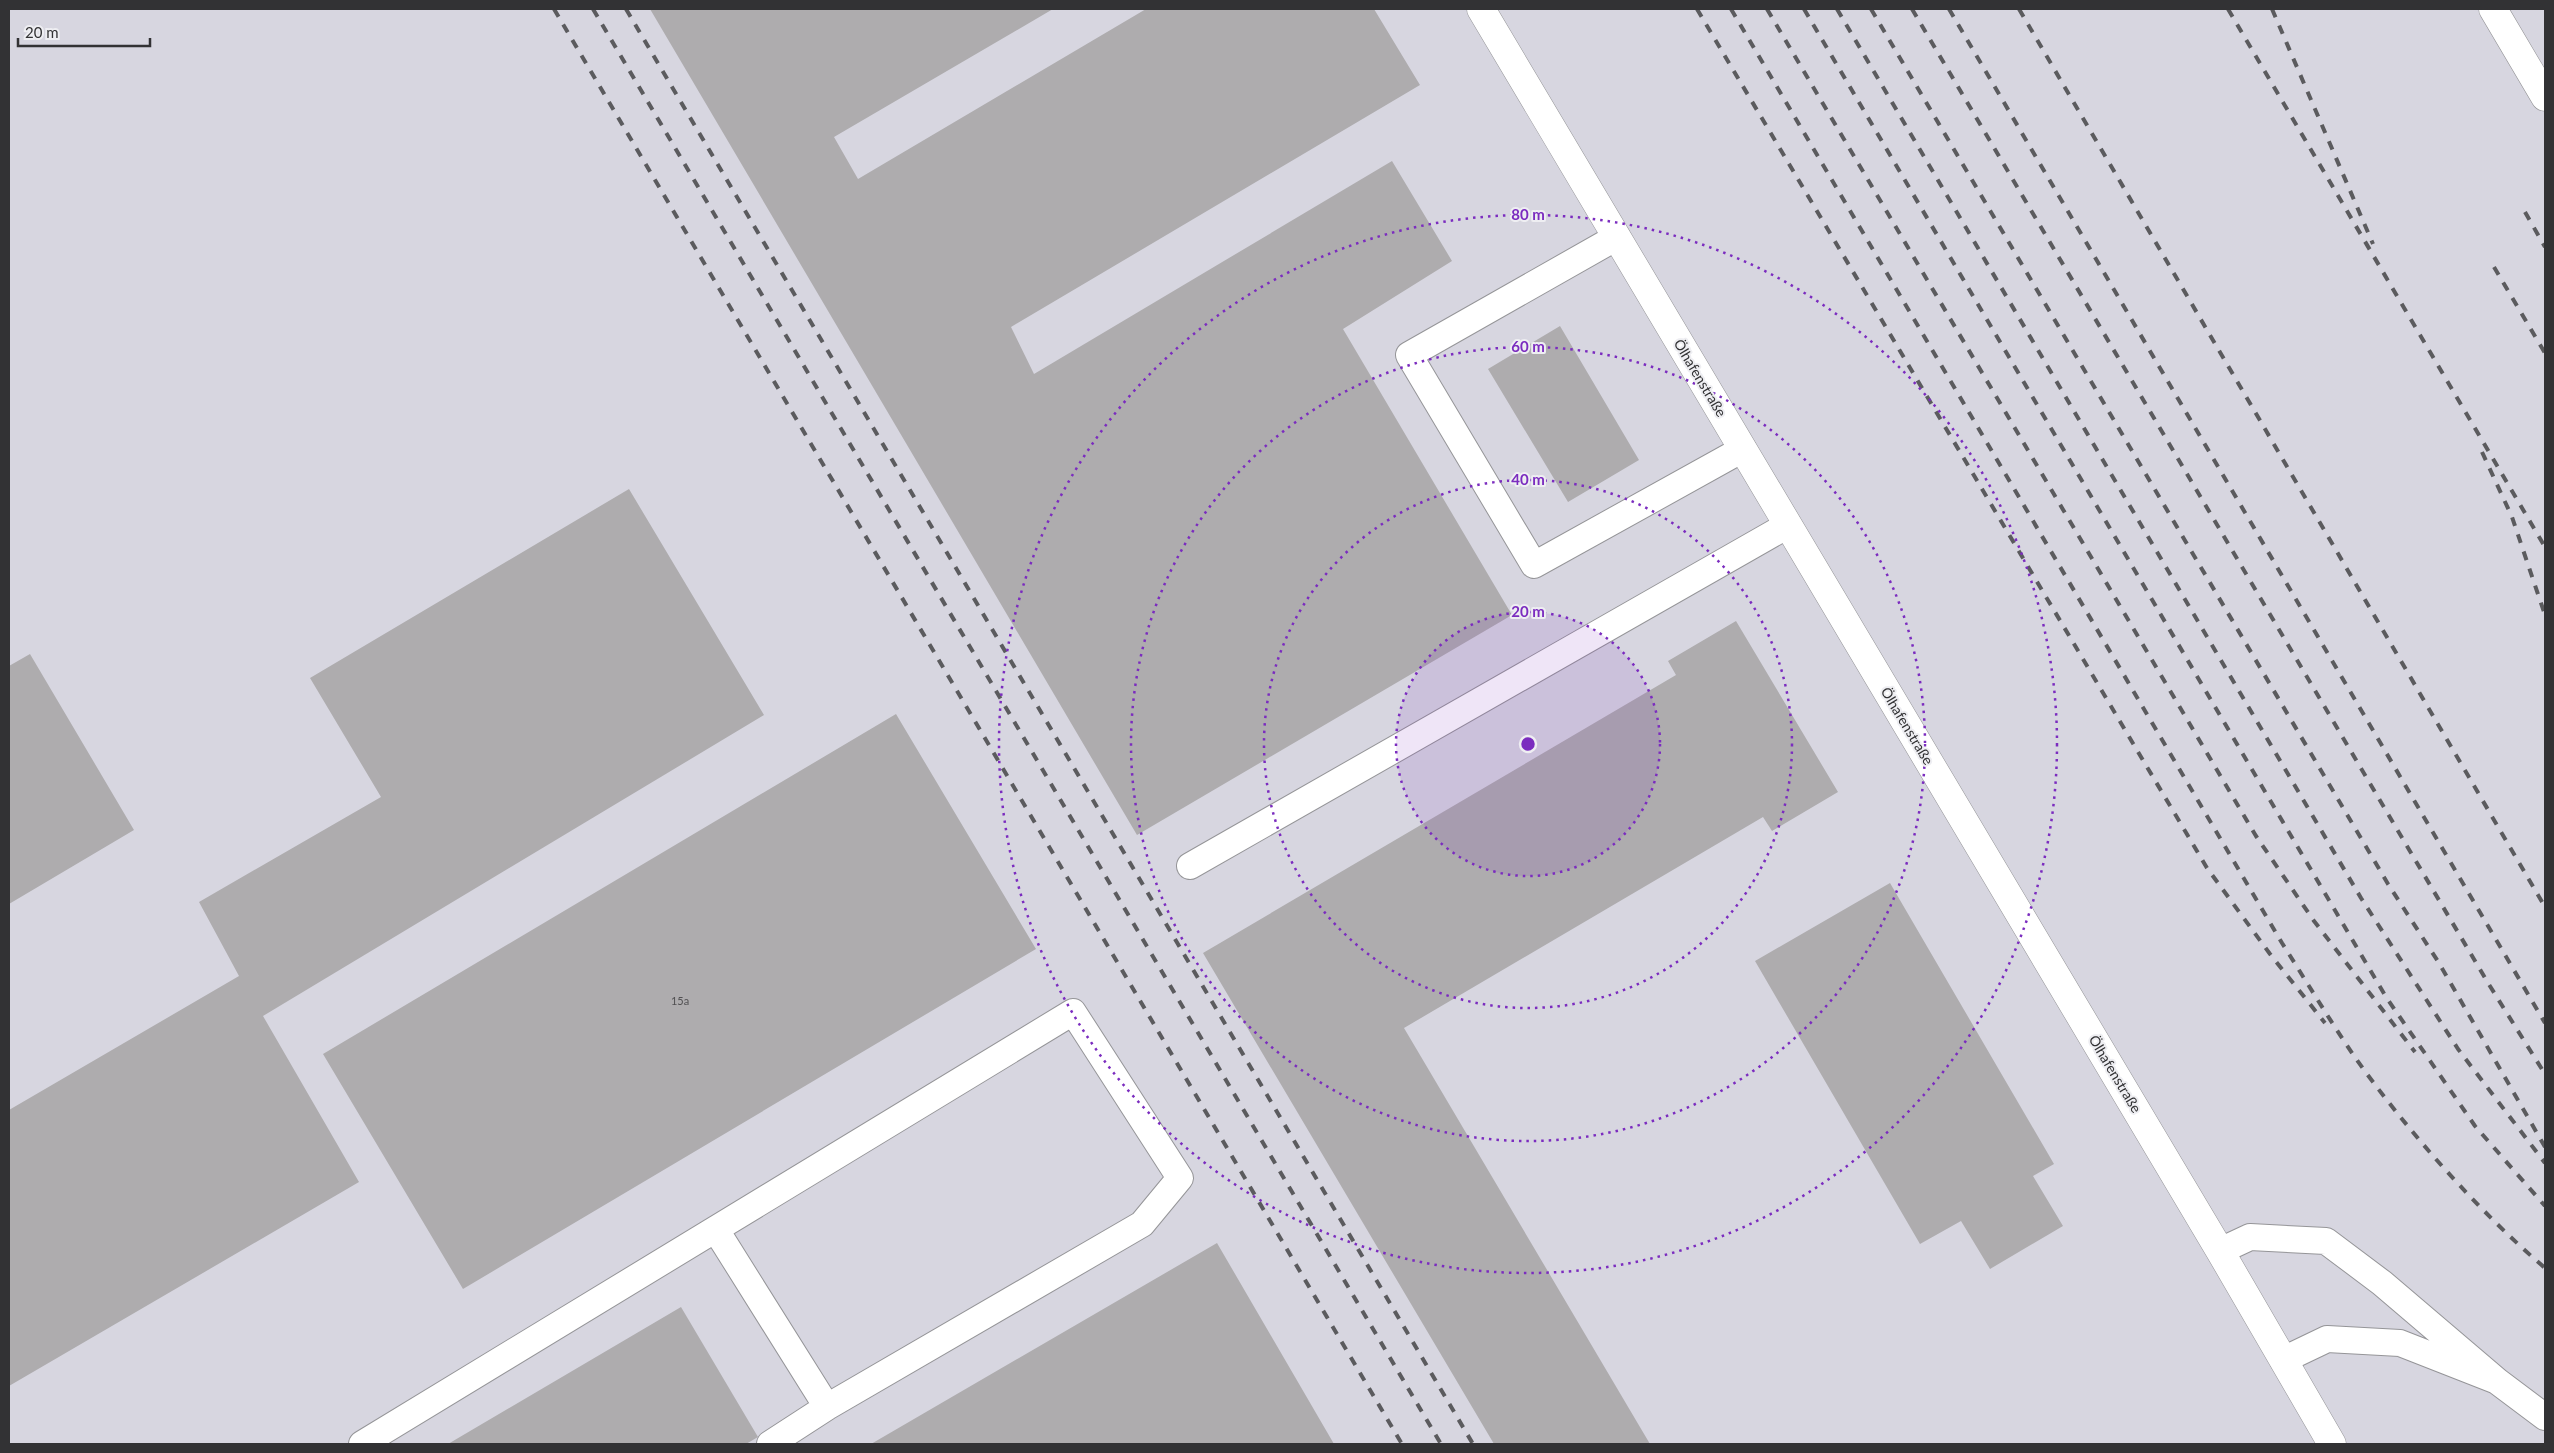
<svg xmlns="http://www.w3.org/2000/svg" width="2554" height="1453" font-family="Lato,sans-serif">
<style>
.built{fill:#d7d6e0}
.building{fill:#aeacae}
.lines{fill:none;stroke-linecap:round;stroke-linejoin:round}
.service-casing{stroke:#959598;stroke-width:28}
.minor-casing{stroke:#959598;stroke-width:29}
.service{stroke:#fff;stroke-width:26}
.minor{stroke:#fff;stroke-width:28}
.rail{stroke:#5b5b5e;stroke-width:4;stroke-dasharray:9 9;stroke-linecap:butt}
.ring{fill:none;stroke:#7b2cbf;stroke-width:2.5;stroke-dasharray:2.5 5}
.labels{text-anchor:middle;stroke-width:4;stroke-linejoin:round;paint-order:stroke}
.number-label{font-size:11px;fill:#515052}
.street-label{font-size:14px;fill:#323234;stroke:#eeeef2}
.centre{fill:#7b2cbf;stroke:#eeeef2;stroke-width:2.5}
.ring-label{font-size:15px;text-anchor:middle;font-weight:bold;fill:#7b2cbf;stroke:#eeeef2;stroke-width:4;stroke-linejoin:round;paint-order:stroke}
</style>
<rect width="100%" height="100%" fill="#e1e1e4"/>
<path class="built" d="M9,9H2545V1444H9Z"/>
<path class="building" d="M650,9H1053L834,137L858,179L1146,9H1374L1420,85L1011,327L1034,374L1392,161L1452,261L1343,329L1512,615L1137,835Z
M1560,326L1639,460L1568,502L1488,369Z
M629,489L764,715L263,1016L359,1182L9,1386V1110L239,976L199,902L381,797L310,678Z
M1736,621L1838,792L1772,831L1763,817L1404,1028L1650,1444H1494L1203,953L1676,675L1668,661Z
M30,654L134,830L9,904V666Z
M896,714L1036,949L463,1289L323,1054Z
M1890,883L2054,1164L2033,1176L2063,1226L1990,1269L1961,1221L1920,1244L1755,961Z
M1217,1243L1334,1444H871Z
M681,1307L758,1437L746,1444H448Z"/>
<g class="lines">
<defs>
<path id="service" d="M1617,237L1409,355L1534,565L1743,449
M1190,866L1788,525
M716,1230L827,1407L770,1444
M2220,1251L2250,1237L2326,1241L2382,1283L2497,1381
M2283,1360L2327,1339L2400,1343L2497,1381L2545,1417
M362,1444L1073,1012L1180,1178L1142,1224L827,1407"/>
<path id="minor" d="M1481,9L2220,1251L2332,1444
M2493,9L2545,97"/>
</defs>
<use href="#service" class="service-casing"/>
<use href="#minor" class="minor-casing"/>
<use href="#service" class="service"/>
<use href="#minor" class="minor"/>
<path class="rail" d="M554,9L1402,1444
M593,9L1441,1444
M626,9L1473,1444
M1697,9L2207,868L2270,954L2325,1023
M1731,9L2282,943C2306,981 2329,1019 2354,1056C2405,1128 2478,1211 2545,1268
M1767,9L2256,836L2314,921L2415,1052
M1804,9L2386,997L2475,1126L2545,1206
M1837,9L2361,898L2458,1049L2545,1163
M1871,9L2388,884L2439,963L2545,1147
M1912,9L2488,983L2545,1074
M1949,9L2545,1023
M2019,9L2545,907
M2228,9L2545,547
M2272,9L2373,244
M2525,212L2545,247
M2494,267L2545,353
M2482,452L2512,517L2545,615"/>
</g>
<circle cx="1528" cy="744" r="132" fill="#7b2cbf" fill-opacity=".12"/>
<g class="ring">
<circle cx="1528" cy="744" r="132"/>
<circle cx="1528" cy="744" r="264"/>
<circle cx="1528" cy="744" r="397"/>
<circle cx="1528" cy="744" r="529"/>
</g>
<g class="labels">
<g class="number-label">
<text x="680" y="1005">15a</text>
</g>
<g class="street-label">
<text transform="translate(1700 378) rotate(59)" y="5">Ölhafenstraße</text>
<text transform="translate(1907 726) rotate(59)" y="5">Ölhafenstraße</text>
<text transform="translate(2115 1074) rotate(59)" y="5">Ölhafenstraße</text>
</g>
</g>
<circle cx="1528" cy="744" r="8" class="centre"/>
<g class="ring-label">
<text x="1528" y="220">80 m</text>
<text x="1528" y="352">60 m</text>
<text x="1528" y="485">40 m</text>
<text x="1528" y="617">20 m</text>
</g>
<rect width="2554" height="1453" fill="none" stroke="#323234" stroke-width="20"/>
<path d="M18 38v8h132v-8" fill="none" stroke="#323234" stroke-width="2.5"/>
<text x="25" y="38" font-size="15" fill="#323234" stroke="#eeeef2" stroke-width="4" paint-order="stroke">20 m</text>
</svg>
